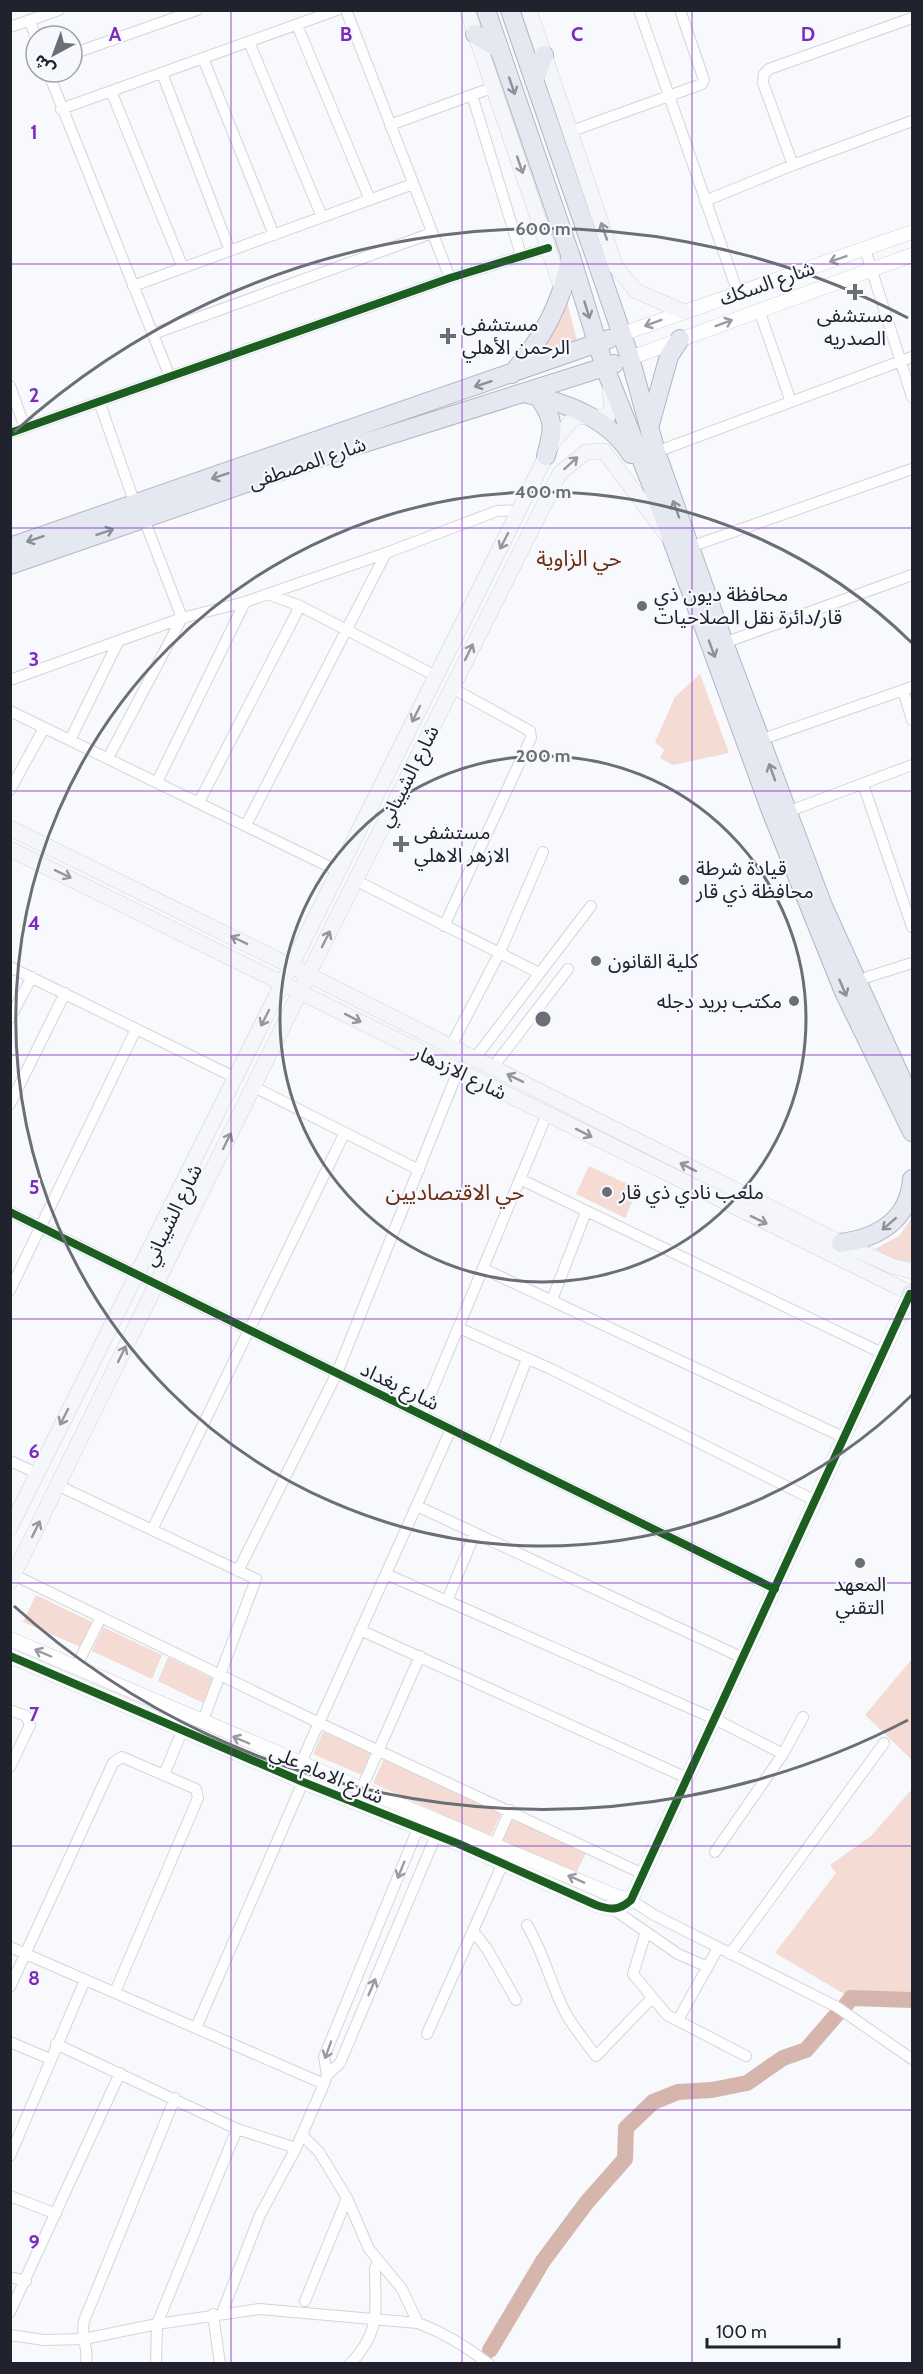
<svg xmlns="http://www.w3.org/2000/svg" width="923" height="2374" font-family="Cabin,'Noto Sans Arabic',sans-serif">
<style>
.green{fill:#f4dcd4}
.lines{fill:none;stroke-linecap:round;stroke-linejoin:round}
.river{stroke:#d6b6ac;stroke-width:16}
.minor-casing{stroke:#d2d5db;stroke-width:12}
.tertiary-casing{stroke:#d2d5db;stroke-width:15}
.secondary-casing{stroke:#d2d5db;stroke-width:16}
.trunk-casing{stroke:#b2b6c2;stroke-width:20}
.minor{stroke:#fefeff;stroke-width:10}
.tertiary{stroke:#fefeff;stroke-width:14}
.secondary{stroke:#f5f6f9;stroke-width:15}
.trunk{stroke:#e6e8f1;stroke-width:18}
.cycleway-casing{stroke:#f6f8fd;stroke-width:11}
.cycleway{stroke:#1b5e20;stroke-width:8}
.oneway{stroke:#8d8f99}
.oneway2{stroke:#95979d}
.oneway3{stroke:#9a9ba0}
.grid{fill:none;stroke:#7b2cbf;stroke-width:1.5;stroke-opacity:0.55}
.ring{fill:none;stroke:#6b6e75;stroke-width:3}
.poi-dot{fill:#6b6e75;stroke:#f6f8fd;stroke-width:2}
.labels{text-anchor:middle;stroke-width:4.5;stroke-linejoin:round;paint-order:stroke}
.street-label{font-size:20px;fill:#20232d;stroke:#f6f8fd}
.poi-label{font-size:20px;fill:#20232d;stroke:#f6f8fd;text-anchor:start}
.quarter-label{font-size:22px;fill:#6d2c10;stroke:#f6f8fd}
.grid-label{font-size:20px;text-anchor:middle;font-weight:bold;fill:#7b2cbf;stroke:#f6f8fd;stroke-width:4.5;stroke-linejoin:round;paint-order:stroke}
.centre{fill:#6b6e75;stroke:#f6f8fd;stroke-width:3}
.ring-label{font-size:18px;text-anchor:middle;font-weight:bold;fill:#6b6e75;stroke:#f6f8fd;stroke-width:4.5;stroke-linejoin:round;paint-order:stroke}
</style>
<rect width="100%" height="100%" fill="#f7f9fc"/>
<path class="green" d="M567,302L577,340L537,351Z
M700,674L729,753L673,765L660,758L664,750L655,742L675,697Z
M589,1166L638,1189L625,1218L576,1194Z
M912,1218V1263L898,1261L875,1249L899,1236Z
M36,1595L96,1624L85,1649L23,1622Z
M103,1627L162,1655L152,1679L92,1651Z
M168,1657L216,1680L205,1704L158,1681Z
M912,1659V1760L865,1715Z
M323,1732L371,1753L362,1775L313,1754Z
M384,1759L502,1812L490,1837L373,1783Z
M912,1789V2000L851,1998L775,1953L836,1873L830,1865L871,1836Z
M511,1818L586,1853L575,1875L502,1841Z"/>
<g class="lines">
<path class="river" d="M843,2009L851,1998L912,2000
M490,2350L543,2261L587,2202L625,2159L626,2128L653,2102L678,2092L712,2090L747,2083L783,2058L806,2050L838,2013"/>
<defs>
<path id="minor" d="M346,10L450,278
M639,10L738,293
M30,21L36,38
M297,25L370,200
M10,27L59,10
M249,42L322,217
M72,54L197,10
M203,58L274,235
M48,72L170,377
M162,73L230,251
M111,91L183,268
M472,95L521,255
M61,109L337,10
M390,125L494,87
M569,132L702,84L704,80L680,10
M793,165L763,83L764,74L769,69L912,18
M705,201L793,165L912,121
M865,249L912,397
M133,286L413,184
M759,310L791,402
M153,334L432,233
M10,386L25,428
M99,401L135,504
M10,433L450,278L548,248
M656,452L912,357
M690,547L912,469
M268,594L300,606L436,676
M724,643L912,575
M10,680L182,618L245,602L386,553L497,511L520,510
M903,690L912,720
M10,711L338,871
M70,740L118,642
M760,740L912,687
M108,758L182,618L144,519
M157,782L245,602
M863,784L912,927
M10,790L44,728
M199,802L300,606
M787,812L912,765
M246,825L386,553
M355,880L539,973
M444,926L531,738L530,731L452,688
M10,967L234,1077
M855,981L912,963
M10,1018L32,977
M451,1046L500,952L543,852
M475,1058L591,906
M493,1067L568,969
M254,1087L419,1170
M10,1104L65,993
M522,1180L884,1354
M10,1212L775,1589
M484,1269L845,1438
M10,1290L136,1029
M552,1300L586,1212
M459,1328L551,1369L816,1501
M422,1415L547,1114
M492,1449L527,1359
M10,1461L37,1473
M57,1485L256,1579L202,1723
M417,1506L743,1658
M152,1530L344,1134
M238,1571L337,1373L458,1071
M386,1574L715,1719L783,1754
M14,1575L317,1722L643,1874
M447,1601L475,1533
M360,1630L687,1778
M76,1667L101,1617
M10,1710L26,1716L30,1725L10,1767
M300,1765L451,1429
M164,1775L182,1731
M361,1790L420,1656
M495,1844L510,1810
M715,1852L783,1754L803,1717
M631,1900L654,1915L837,2007L912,2059
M613,1909L678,1954L708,1967
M527,1925C543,1951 550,1982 564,2010C572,2026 585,2041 596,2056L651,1999
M474,1932L487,1949L516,2000
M646,1932L633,1974L667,2015L746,2056
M10,1947L324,2084
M730,1954L884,1743
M10,1987L113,1763L122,1757L196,1789L198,1798L115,1992
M678,2020L718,1948
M196,2028L303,1782
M427,2034L503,1863
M10,2042L50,2059
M56,2044L237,2129L296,2148
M327,2075L340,2063L439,1828
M302,2135L319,2152L347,2198L369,2249L402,2289L418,2323
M10,2156L85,1980
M10,2196L56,2214
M10,2277L26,2281
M305,2301L347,2198
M10,2312L120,2073
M222,2313L260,2215L296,2148L324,2084L327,2075L324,2057L421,1821
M213,2314L220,2364
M10,2335L44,2340L84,2339L157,2324L259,2309L418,2323C445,2333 466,2346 489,2364
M86,2364C89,2348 80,2335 84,2321L175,2098
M156,2364L157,2324L237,2129
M350,2364C382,2330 375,2311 375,2269L378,2262"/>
<path id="tertiary" d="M622,334L912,232
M630,358L912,255
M10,1639C212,1725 413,1811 615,1896L631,1900
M10,1656L303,1782L459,1844L596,1905C610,1910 619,1911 631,1900L910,1294"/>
<path id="secondary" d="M467,10L563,292
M529,10L616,267L636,291L684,312
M10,828L291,966L841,1243L892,1266L912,1271
M10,849L912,1294
M10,1528L553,442L575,417H607L612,407L610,388
M10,1582L319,953L560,473L586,452L604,451L667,535"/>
<path id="trunk" d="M486,10L571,257L605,368L656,496L771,811L844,992L912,1132
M510,10L630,358L656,452L724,643L823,906L912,1102
M475,34L499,49
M534,81L544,55
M512,374C542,339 562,304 570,258
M524,393C565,403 608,417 631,454
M538,396C555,420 554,428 546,456
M650,424L669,356L680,339
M10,547L609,339
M10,565L339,451L614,364
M841,1243C878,1238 909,1220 912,1179
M910,1294L912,1295"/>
</defs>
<use href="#minor" class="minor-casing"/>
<use href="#tertiary" class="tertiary-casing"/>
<use href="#secondary" class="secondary-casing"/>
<use href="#trunk" class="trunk-casing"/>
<use href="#minor" class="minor"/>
<use href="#tertiary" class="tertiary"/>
<use href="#secondary" class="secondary"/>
<use href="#trunk" class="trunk"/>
<defs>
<path id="cycleway" d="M10,433L450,278L548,248
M10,1212L775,1589
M10,1656L303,1782L459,1844L596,1905C610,1910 619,1911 631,1900L910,1294"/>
</defs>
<use href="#cycleway" class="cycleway-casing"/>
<use href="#cycleway" class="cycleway"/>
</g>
<defs><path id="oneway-shaft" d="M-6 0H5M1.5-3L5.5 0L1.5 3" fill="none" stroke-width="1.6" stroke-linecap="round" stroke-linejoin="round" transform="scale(1.5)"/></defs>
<g class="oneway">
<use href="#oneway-shaft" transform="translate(512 86) rotate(71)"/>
<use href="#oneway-shaft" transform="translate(587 310) rotate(73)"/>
<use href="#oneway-shaft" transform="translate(483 384) rotate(162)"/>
<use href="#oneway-shaft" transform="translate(220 476) rotate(161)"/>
<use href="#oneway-shaft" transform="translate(676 509) rotate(-110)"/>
<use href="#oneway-shaft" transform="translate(105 532) rotate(-19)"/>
<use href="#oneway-shaft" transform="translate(35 539) rotate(161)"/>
<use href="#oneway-shaft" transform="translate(712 649) rotate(70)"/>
<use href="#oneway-shaft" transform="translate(772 772) rotate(-110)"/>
<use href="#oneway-shaft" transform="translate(843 988) rotate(67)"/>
<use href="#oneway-shaft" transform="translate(889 1224) rotate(139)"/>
</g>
<g class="oneway2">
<use href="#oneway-shaft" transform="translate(520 165) rotate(71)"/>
<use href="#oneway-shaft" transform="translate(604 231) rotate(-109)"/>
<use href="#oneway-shaft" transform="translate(571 463) rotate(-42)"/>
<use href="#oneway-shaft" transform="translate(504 541) rotate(117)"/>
<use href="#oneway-shaft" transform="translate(469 652) rotate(-64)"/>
<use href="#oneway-shaft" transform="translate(416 714) rotate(117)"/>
<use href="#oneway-shaft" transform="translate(63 874) rotate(26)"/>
<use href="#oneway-shaft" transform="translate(326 939) rotate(-63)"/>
<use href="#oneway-shaft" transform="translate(239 940) rotate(-154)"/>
<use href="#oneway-shaft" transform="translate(265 1018) rotate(117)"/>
<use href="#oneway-shaft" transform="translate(353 1018) rotate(27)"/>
<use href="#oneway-shaft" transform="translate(515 1078) rotate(-154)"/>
<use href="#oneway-shaft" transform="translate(584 1133) rotate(27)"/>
<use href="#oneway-shaft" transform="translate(227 1141) rotate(-64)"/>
<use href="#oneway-shaft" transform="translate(688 1167) rotate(-153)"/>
<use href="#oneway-shaft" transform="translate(759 1220) rotate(26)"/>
<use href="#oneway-shaft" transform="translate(122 1354) rotate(-64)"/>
<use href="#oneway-shaft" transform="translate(64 1417) rotate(117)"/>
<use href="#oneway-shaft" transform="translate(36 1529) rotate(-64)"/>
</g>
<g class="oneway3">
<use href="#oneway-shaft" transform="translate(838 259) rotate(161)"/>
<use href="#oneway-shaft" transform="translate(653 323) rotate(160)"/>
<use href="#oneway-shaft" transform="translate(724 323) rotate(-20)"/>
<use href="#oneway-shaft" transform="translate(43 1653) rotate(-157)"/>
<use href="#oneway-shaft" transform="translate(241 1740) rotate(-157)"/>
<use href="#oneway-shaft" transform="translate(401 1870) rotate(112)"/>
<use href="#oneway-shaft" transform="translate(576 1879) rotate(-156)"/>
<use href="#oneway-shaft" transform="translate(372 1987) rotate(-67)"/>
<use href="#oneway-shaft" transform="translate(328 2050) rotate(110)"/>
</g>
<path class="grid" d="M231,10V2364M462,10V2364M692,10V2364M10,264H912M10,528H912M10,791H912M10,1055H912M10,1319H912M10,1583H912M10,1846H912M10,2110H912"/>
<g class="ring">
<circle cx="543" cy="1019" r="263"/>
<path d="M912 1395A527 527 0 1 1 912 643"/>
<path d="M908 1720A790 790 0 0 1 14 1606M14 432A790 790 0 0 1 908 318"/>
</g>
<g class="poi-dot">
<path d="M852 283h6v6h6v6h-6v6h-6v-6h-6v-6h6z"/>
<path d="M445 327h6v6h6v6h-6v6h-6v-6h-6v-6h6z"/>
<circle cx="642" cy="606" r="6"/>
<path d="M398 835h6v6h6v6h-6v6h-6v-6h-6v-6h6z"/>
<circle cx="684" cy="880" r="6"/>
<circle cx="596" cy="961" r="6"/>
<circle cx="794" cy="1001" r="6"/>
<circle cx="607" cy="1192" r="6"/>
<circle cx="860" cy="1563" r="6"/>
</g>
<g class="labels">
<g class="street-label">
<text transform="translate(767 283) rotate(-19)" y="7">شارع السكك</text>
<text transform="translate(307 463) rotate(-19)" y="7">شارع المصطفى</text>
<text transform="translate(408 776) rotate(-63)" y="7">شارع الشيباني</text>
<text transform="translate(460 1072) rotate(26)" y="7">شارع الازدهار</text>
<text transform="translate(172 1215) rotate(-64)" y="7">شارع الشيباني</text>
<text transform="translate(400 1386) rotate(26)" y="7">شارع بغداد</text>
<text transform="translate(327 1774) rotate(23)" y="7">شارع الامام علي</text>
</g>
<g class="poi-label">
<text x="855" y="322" text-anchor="middle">مستشفى<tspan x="855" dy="23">الصدريه</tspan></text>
<text x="462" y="331">مستشفى<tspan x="462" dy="23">الرحمن الأهلي</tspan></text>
<text x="654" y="601">محافظة ديون ذي<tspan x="654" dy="23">قار/دائرة نقل الصلاحيات</tspan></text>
<text x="414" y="839">مستشفى<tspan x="414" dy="23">الازهر الاهلي</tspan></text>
<text x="696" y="875">قيادة شرطة<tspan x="696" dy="23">محافظة ذي قار</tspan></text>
<text x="608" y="968">كلية القانون</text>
<text x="782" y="1008" text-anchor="end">مكتب بريد دجله</text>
<text x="619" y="1199">ملعب نادي ذي قار</text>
<text x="860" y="1591" text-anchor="middle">المعهد<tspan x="860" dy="23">التقني</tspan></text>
</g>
<g class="quarter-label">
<text x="579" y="566">حي الزاوية</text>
<text x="455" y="1200">حي الاقتصاديين</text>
</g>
</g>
<g class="grid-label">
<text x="115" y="41">A</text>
<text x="346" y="41">B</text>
<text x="577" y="41">C</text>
<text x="808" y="41">D</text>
<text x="34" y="139">1</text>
<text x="34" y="402">2</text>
<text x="34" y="666">3</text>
<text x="34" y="930">4</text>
<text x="34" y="1194">5</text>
<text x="34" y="1458">6</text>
<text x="34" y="1721">7</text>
<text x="34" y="1985">8</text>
<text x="34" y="2249">9</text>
</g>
<circle cx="543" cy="1019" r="9" class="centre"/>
<g class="ring-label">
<text x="543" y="235">600 m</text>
<text x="543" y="498">400 m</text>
<text x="543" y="762">200 m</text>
</g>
<rect width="923" height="2374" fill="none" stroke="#20232d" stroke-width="24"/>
<g transform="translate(54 54) rotate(221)"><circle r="28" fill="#f6f8fd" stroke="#a0a3aa" stroke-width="1.5"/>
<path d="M0-4.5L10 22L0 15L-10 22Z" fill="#6b6e75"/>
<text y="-9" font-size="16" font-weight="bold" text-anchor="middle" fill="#20232d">ش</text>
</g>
<path d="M707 2338v9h132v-9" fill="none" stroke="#20232d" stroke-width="3"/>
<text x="716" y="2338" font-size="18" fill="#20232d" stroke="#f6f8fd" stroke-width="4.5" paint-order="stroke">100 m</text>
</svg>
